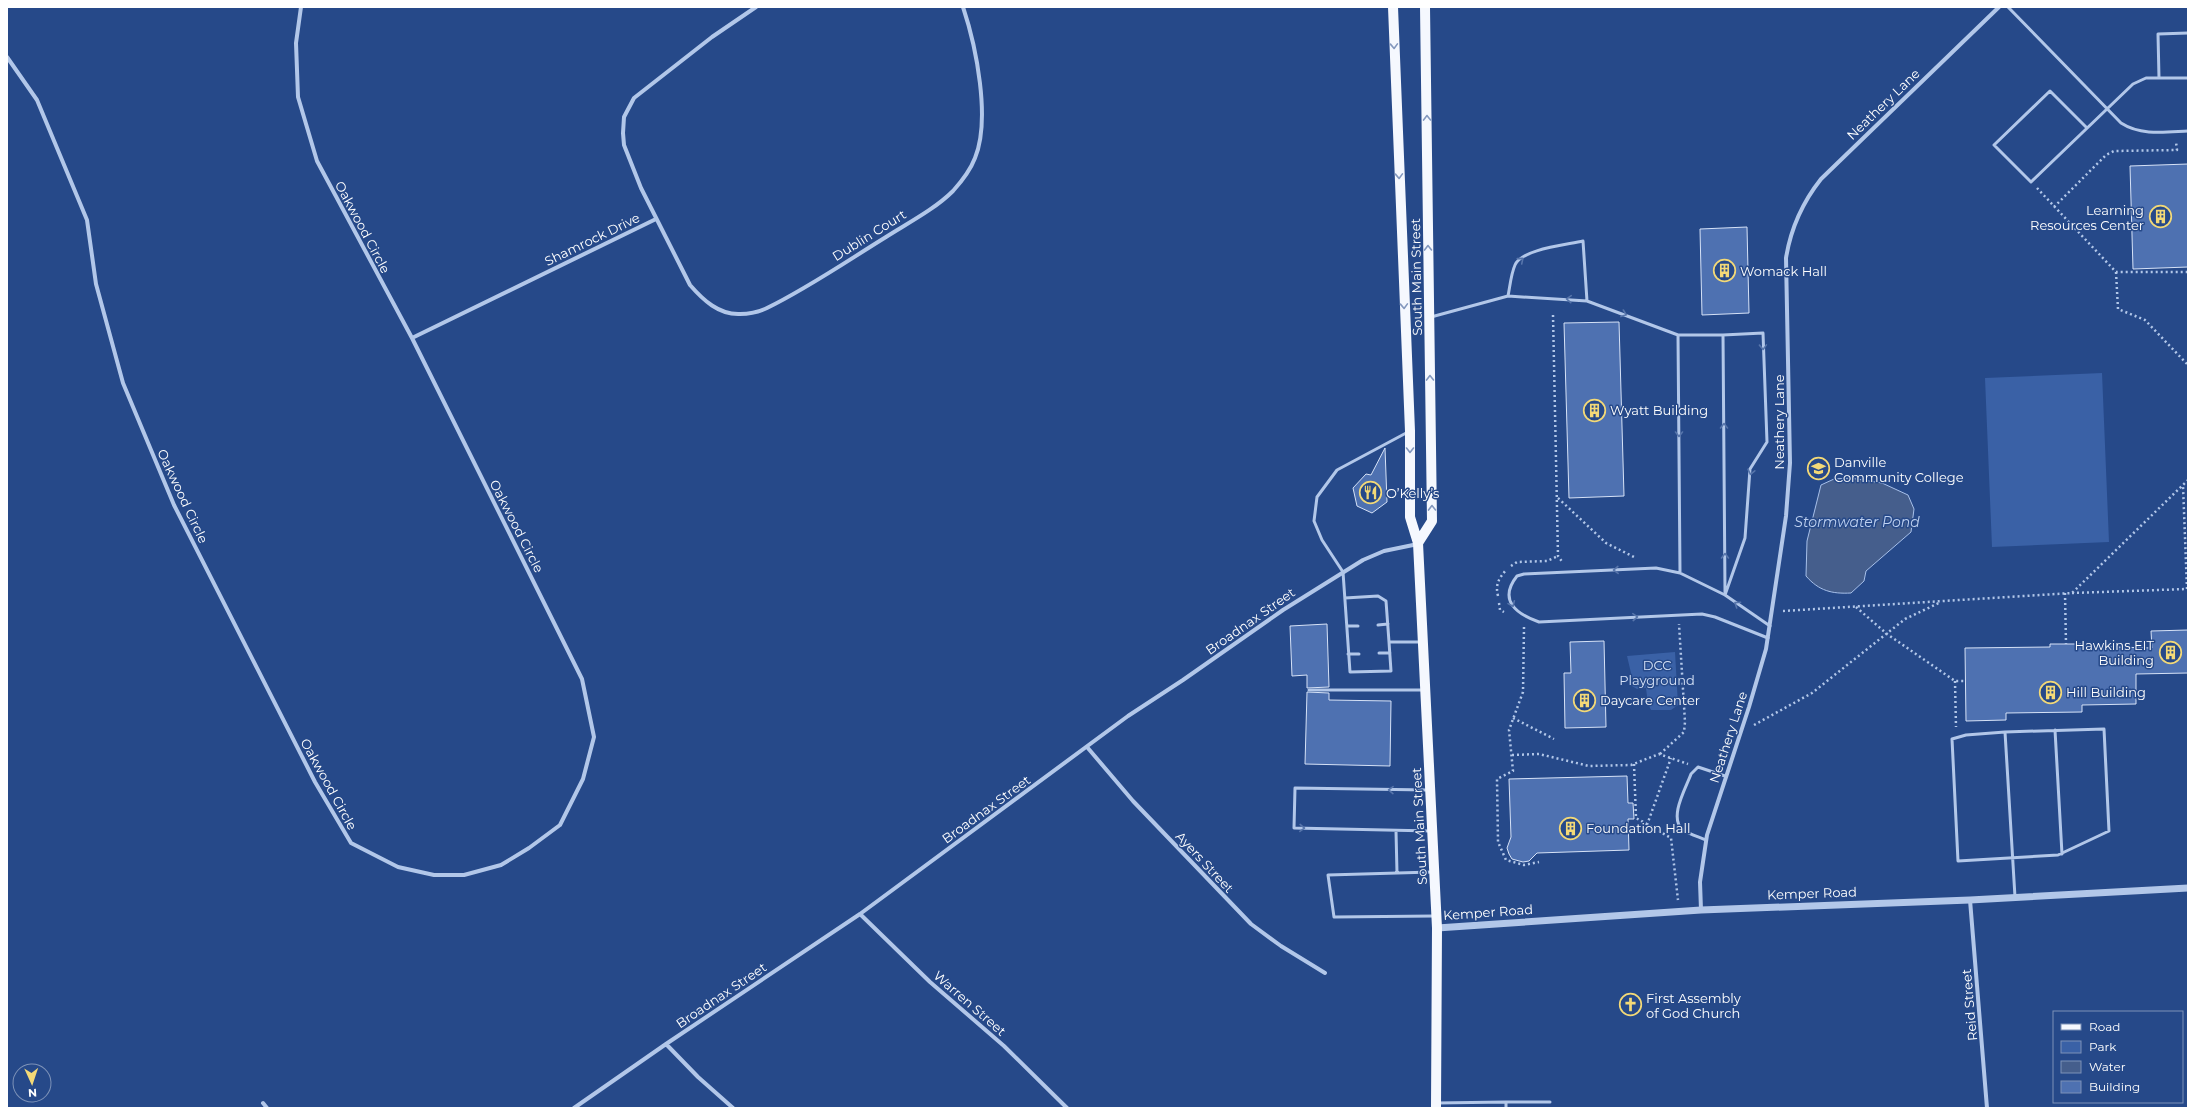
<svg xmlns="http://www.w3.org/2000/svg" width="2195" height="1115" font-family="Montserrat,sans-serif">
<style>
.green{fill:#3a61a6}
.water{fill:#455e8c;stroke:#a7c0ea}
.building{fill:#4e71b1;stroke:#d6e2f7}
.lines{fill:none;stroke-linecap:round;stroke-linejoin:round}
.path{stroke:#b2c7e9;stroke-width:2.5;stroke-dasharray:2 3;stroke-linecap:butt}
.service{stroke:#b2c7e9;stroke-width:3}
.minor{stroke:#b2c7e9;stroke-width:4}
.tertiary{stroke:#b2c7e9;stroke-width:7}
.primary{stroke:#f5f8fe;stroke-width:10}
.oneway{stroke:#8398be}
.oneway2{stroke:#5775ab}
.labels{text-anchor:middle;stroke-width:3;stroke-linejoin:round;paint-order:stroke}
.street-label{font-size:13px;fill:#fff;stroke:#264989}
.poi-label{font-size:13px;fill:#fff;stroke:#264989;text-anchor:start}
.park-label{font-size:13px;fill:#d6e2f7;stroke:#264989}
.water-label{font-size:14px;font-style:italic;fill:#bed1f1;stroke:#264989}
</style>
<rect width="100%" height="100%" fill="#264989"/>
<path class="green" d="M2102,373L2109,542L1992,547L1985,378Z
M1675,652L1678,705L1671,710H1651L1648,704L1646,688L1637,689L1632,686L1631,673L1627,656Z"/>
<path class="water" d="M1850,478L1882,483L1908,495L1914,509L1911,532L1866,571L1864,581L1851,593C1832,594 1819,591 1806,576L1807,541L1821,485L1834,479Z"/>
<path class="building" d="M2188,164V267L2133,269L2130,166Z
M1747,227L1749,313L1702,315L1700,229Z
M1619,322L1624,496L1569,498L1564,323Z
M1385,448L1387,502L1372,513L1357,506L1353,488L1366,474L1371,475Z
M1327,624L1329,687L1307,688V675L1292,676L1290,626Z
M2188,630V673L2136,674V704L2082,705V712L2006,713V720L1966,721L1965,648L2050,647V644H2081V646L2152,648L2151,631Z
M1604,641L1606,727L1565,728L1564,673H1571L1570,642Z
M1307,692L1329,693V700L1391,701L1390,766L1305,764Z
M1627,776L1628,803H1633L1634,819H1628L1629,850L1537,853L1529,861L1523,862L1512,859L1509,854L1507,848L1511,837L1509,779Z"/>
<g class="lines">
<path class="path" d="M2037,188L2116,272H2188
M2054,207L2106,155L2114,151L2177,150L2176,142
M2116,272L2118,309L2145,320L2188,365
M1553,315L1558,556L1563,563
M1558,498L1606,543L1636,558
M1511,566L1517,562L1547,561L1558,556
M2065,593L2066,644
M2072,593L2187,589L2183,486
M1498,596C1495,584 1499,578 1507,569
M1499,603L1500,610L1504,612
M1856,607L1887,634L1955,681H1965
M1783,611L2072,593L2188,480
M1524,627L1523,692L1509,730L1513,771L1497,779L1498,842L1506,860L1524,865L1539,862
M1955,681L1956,727
M1513,718L1554,739
M1754,725L1812,693L1905,619L1941,602
M1660,754L1684,732L1685,722L1679,624
M1512,755L1539,754L1589,766L1631,765L1659,754L1688,764
M1634,764L1636,818L1671,838L1678,900
M1647,825L1671,758"/>
<path class="service" d="M2008,7L2121,123C2141,136 2166,132 2188,131
M2159,78L2158,34L2188,33
M2087,128L2050,91L1994,145L2031,182L2133,84L2146,78H2188
M1587,301L1678,335L1680,573
M1431,317L1508,296L1587,301L1583,241C1566,245 1522,249 1515,265C1511,274 1510,286 1508,296
M1678,335H1723L1725,592
M1723,335L1763,333L1767,442L1750,469L1745,538L1725,595
M1408,432L1337,470L1317,497L1314,521L1322,540L1343,572L1350,672L1391,671L1389,642H1420
M1345,598L1378,596L1386,601L1389,642
M1378,625L1388,624
M1347,626H1358
M1768,638L1715,617L1702,614L1539,622C1516,614 1498,600 1517,576L1524,574L1656,568L1680,573L1725,595L1770,626
M1379,653H1390
M1348,654H1359
M1309,690H1424
M2055,730L2062,854
M2005,732L2104,729L2109,831L2058,855L1958,861L1952,739L1966,735L2005,732L2015,897
M1428,790L1295,788L1294,828L1431,831
M1396,831L1397,873
M1706,840C1699,837 1689,834 1683,830C1668,818 1686,788 1691,774L1698,767L1725,776
M1432,872L1328,875L1334,917L1434,916
M1506,1102H1550
M1437,1103L1506,1102V1108"/>
<path class="minor" d="M756,7L712,37L634,98L624,117L623,133L624,145L641,188L690,285C703,300 719,315 740,314C749,314 759,312 767,308C808,288 847,261 886,237C908,223 935,209 953,191C962,181 970,171 975,158C991,119 976,46 963,7
M7,57L37,100L87,220L96,284L123,383L174,505L315,782L351,843L398,867L434,875H464L501,865L529,848L560,825L583,779L594,737L582,679L412,338L317,161L298,97L296,43L301,7
M412,338L656,219
M1087,747L1133,801L1251,924L1281,946L1325,973
M1970,900L1987,1108
M1701,910L1700,882L1707,835L1749,707L1766,649L1786,516L1790,463L1786,258C1791,227 1802,203 1821,179L1999,7
M860,914L930,982L1004,1046L1067,1108
M666,1044L698,1077L733,1108
M263,1103L267,1108
M574,1108L666,1044L860,914L1128,716L1183,680L1283,610L1363,560L1384,551L1418,544"/>
<path class="tertiary" d="M1437,928L1701,910L1970,900L2188,888"/>
<path class="primary" d="M1393,7L1410,431V517L1418,543L1437,928L1436,1108
M1418,543L1432,521L1425,7"/>
</g>
<defs><path id="oneway-chevron" d="M-2-3.5L2.5 0L-2 3.5" fill="none" stroke-width="1.6" stroke-linecap="round" stroke-linejoin="round"/></defs>
<g class="oneway">
<use href="#oneway-chevron" transform="translate(1394 46) rotate(88)"/>
<use href="#oneway-chevron" transform="translate(1427 118) rotate(-91)"/>
<use href="#oneway-chevron" transform="translate(1399 176) rotate(88)"/>
<use href="#oneway-chevron" transform="translate(1428 248) rotate(-91)"/>
<use href="#oneway-chevron" transform="translate(1404 306) rotate(88)"/>
<use href="#oneway-chevron" transform="translate(1430 378) rotate(-91)"/>
<use href="#oneway-chevron" transform="translate(1410 450) rotate(90)"/>
<use href="#oneway-chevron" transform="translate(1432 508) rotate(-91)"/>
</g>
<g class="oneway2">
<use href="#oneway-chevron" transform="translate(1521 260) rotate(-40)"/>
<use href="#oneway-chevron" transform="translate(1569 299) rotate(-176)"/>
<use href="#oneway-chevron" transform="translate(1624 314) rotate(20)"/>
<use href="#oneway-chevron" transform="translate(1763 347) rotate(88)"/>
<use href="#oneway-chevron" transform="translate(1724 426) rotate(-90)"/>
<use href="#oneway-chevron" transform="translate(1679 434) rotate(90)"/>
<use href="#oneway-chevron" transform="translate(1751 472) rotate(102)"/>
<use href="#oneway-chevron" transform="translate(1725 556) rotate(-90)"/>
<use href="#oneway-chevron" transform="translate(1616 570) rotate(178)"/>
<use href="#oneway-chevron" transform="translate(1512 604) rotate(66)"/>
<use href="#oneway-chevron" transform="translate(1737 604) rotate(-146)"/>
<use href="#oneway-chevron" transform="translate(1635 617) rotate(-3)"/>
<use href="#oneway-chevron" transform="translate(1391 790) rotate(-179)"/>
<use href="#oneway-chevron" transform="translate(1302 828) rotate(2)"/>
</g>
<defs>
<symbol id="building-ring" viewBox="-11 -11 22 22"><circle r="9.5" fill="#264989" stroke="#f3d977" stroke-width="1.5"/><path d="M-4-6H4V6H1V3H-1V6H-4ZM-2.5-4.3h1.7v1.8h-1.7ZM.8-4.3h1.7v1.8H.8ZM-2.5-1h1.7V.8h-1.7ZM.8-1h1.7V.8H.8Z" fill="#f3d977"/></symbol>
<symbol id="university-ring" viewBox="-11 -11 22 22"><circle r="9.5" fill="#264989" stroke="#f3d977" stroke-width="1.5"/><path d="M0-5L7-2L0 1L-7-2ZM-4 1L0 2.5L4 1V4Q0 6-4 4Z" fill="#f3d977"/></symbol>
<symbol id="restaurant-ring" viewBox="-11 -11 22 22"><circle r="9.5" fill="#264989" stroke="#f3d977" stroke-width="1.5"/><path d="M-5-6h1v4h1v-4h1v4h1v-4h1v5L-1.5 .5V6h-2V.5L-5-1ZM5-6V6H3V1.5H1.5Q1.5-4 5-6Z" fill="#f3d977"/></symbol>
<symbol id="church-ring" viewBox="-11 -11 22 22"><circle r="9.5" fill="#264989" stroke="#f3d977" stroke-width="1.5"/><path d="M-1.2-6h2.4v3.5h3.3v2.4h-3.3V6h-2.4V-.1h-3.3v-2.4h3.3Z" fill="#f3d977"/></symbol>
</defs>
<g fill-rule="evenodd">
<use href="#building-ring" x="2148" y="204" width="25" height="25"/>
<use href="#building-ring" x="1712" y="258" width="25" height="25"/>
<use href="#building-ring" x="1582" y="398" width="25" height="25"/>
<use href="#university-ring" x="1806" y="456" width="25" height="25"/>
<use href="#restaurant-ring" x="1358" y="480" width="25" height="25"/>
<use href="#building-ring" x="2158" y="640" width="25" height="25"/>
<use href="#building-ring" x="2038" y="680" width="25" height="25"/>
<use href="#building-ring" x="1572" y="688" width="25" height="25"/>
<use href="#building-ring" x="1558" y="816" width="25" height="25"/>
<use href="#church-ring" x="1618" y="992" width="25" height="25"/>
</g>
<g class="labels">
<g class="street-label">
<text transform="translate(1883 104) rotate(-44)" y="5">Neathery Lane</text>
<text transform="translate(363 227) rotate(62)" y="5">Oakwood Circle</text>
<text transform="translate(869 235) rotate(-32)" y="5">Dublin Court</text>
<text transform="translate(592 239) rotate(-26)" y="5">Shamrock Drive</text>
<text transform="translate(1416 277) rotate(-91)" y="5">South Main Street</text>
<text transform="translate(1779 422) rotate(-90)" y="5">Neathery Lane</text>
<text transform="translate(183 496) rotate(65)" y="5">Oakwood Circle</text>
<text transform="translate(517 526) rotate(63)" y="5">Oakwood Circle</text>
<text transform="translate(1250 621) rotate(-35)" y="5">Broadnax Street</text>
<text transform="translate(1728 737) rotate(-72)" y="5">Neathery Lane</text>
<text transform="translate(329 784) rotate(61)" y="5">Oakwood Circle</text>
<text transform="translate(986 809) rotate(-36)" y="5">Broadnax Street</text>
<text transform="translate(1419 826) rotate(-93)" y="5">South Main Street</text>
<text transform="translate(1205 862) rotate(47)" y="5">Ayers Street</text>
<text transform="translate(1812 893) rotate(-2)" y="5">Kemper Road</text>
<text transform="translate(1488 912) rotate(-4)" y="5">Kemper Road</text>
<text transform="translate(721 995) rotate(-34)" y="5">Broadnax Street</text>
<text transform="translate(970 1003) rotate(41)" y="5">Warren Street</text>
<text transform="translate(1969 1005) rotate(-95)" y="5">Reid Street</text>
</g>
<g class="poi-label">
<text x="2144" y="215" text-anchor="end">Learning<tspan x="2144" dy="15">Resources Center</tspan></text>
<text x="1740" y="276">Womack Hall</text>
<text x="1610" y="415">Wyatt Building</text>
<text x="1834" y="467">Danville<tspan x="1834" dy="15">Community College</tspan></text>
<text x="1386" y="498">O’Kelly’s</text>
<text x="2154" y="650" text-anchor="end">Hawkins EIT<tspan x="2154" dy="15">Building</tspan></text>
<text x="2066" y="697">Hill Building</text>
<text x="1600" y="705">Daycare Center</text>
<text x="1586" y="833">Foundation Hall</text>
<text x="1646" y="1003">First Assembly<tspan x="1646" dy="15">of God Church</tspan></text>
</g>
<g class="park-label">
<text x="1657" y="670">DCC<tspan x="1657" dy="15">Playground</tspan></text>
</g>
<g class="water-label">
<text x="1857" y="527">Stormwater Pond</text>
</g>
</g>
<rect width="2195" height="1115" fill="none" stroke="#ffffff" stroke-width="16"/>
<rect x="2053" y="1011" width="130" height="92" fill="#264989" stroke="#7d92b8"/>
<rect x="2061" y="1024" width="20" height="6" fill="#f5f8fe" stroke="#7d92b8"/>
<text x="2089" y="1031" font-size="12" fill="#ffffff">Road</text>
<rect x="2061" y="1041" width="20" height="12" fill="#3a61a6" stroke="#7d92b8"/>
<text x="2089" y="1051" font-size="12" fill="#ffffff">Park</text>
<rect x="2061" y="1061" width="20" height="12" fill="#455e8c" stroke="#7d92b8"/>
<text x="2089" y="1071" font-size="12" fill="#ffffff">Water</text>
<rect x="2061" y="1081" width="20" height="12" fill="#4e71b1" stroke="#7d92b8"/>
<text x="2089" y="1091" font-size="12" fill="#ffffff">Building</text>
<g transform="translate(32 1083) rotate(177)"><circle r="19" fill="#264989" stroke="#7d92b8"/>
<path d="M0-3L7 15L0 10L-7 15Z" fill="#f3d977"/>
<text y="-6" font-size="11" font-weight="bold" text-anchor="middle" fill="#ffffff">N</text>
</g>
</svg>
